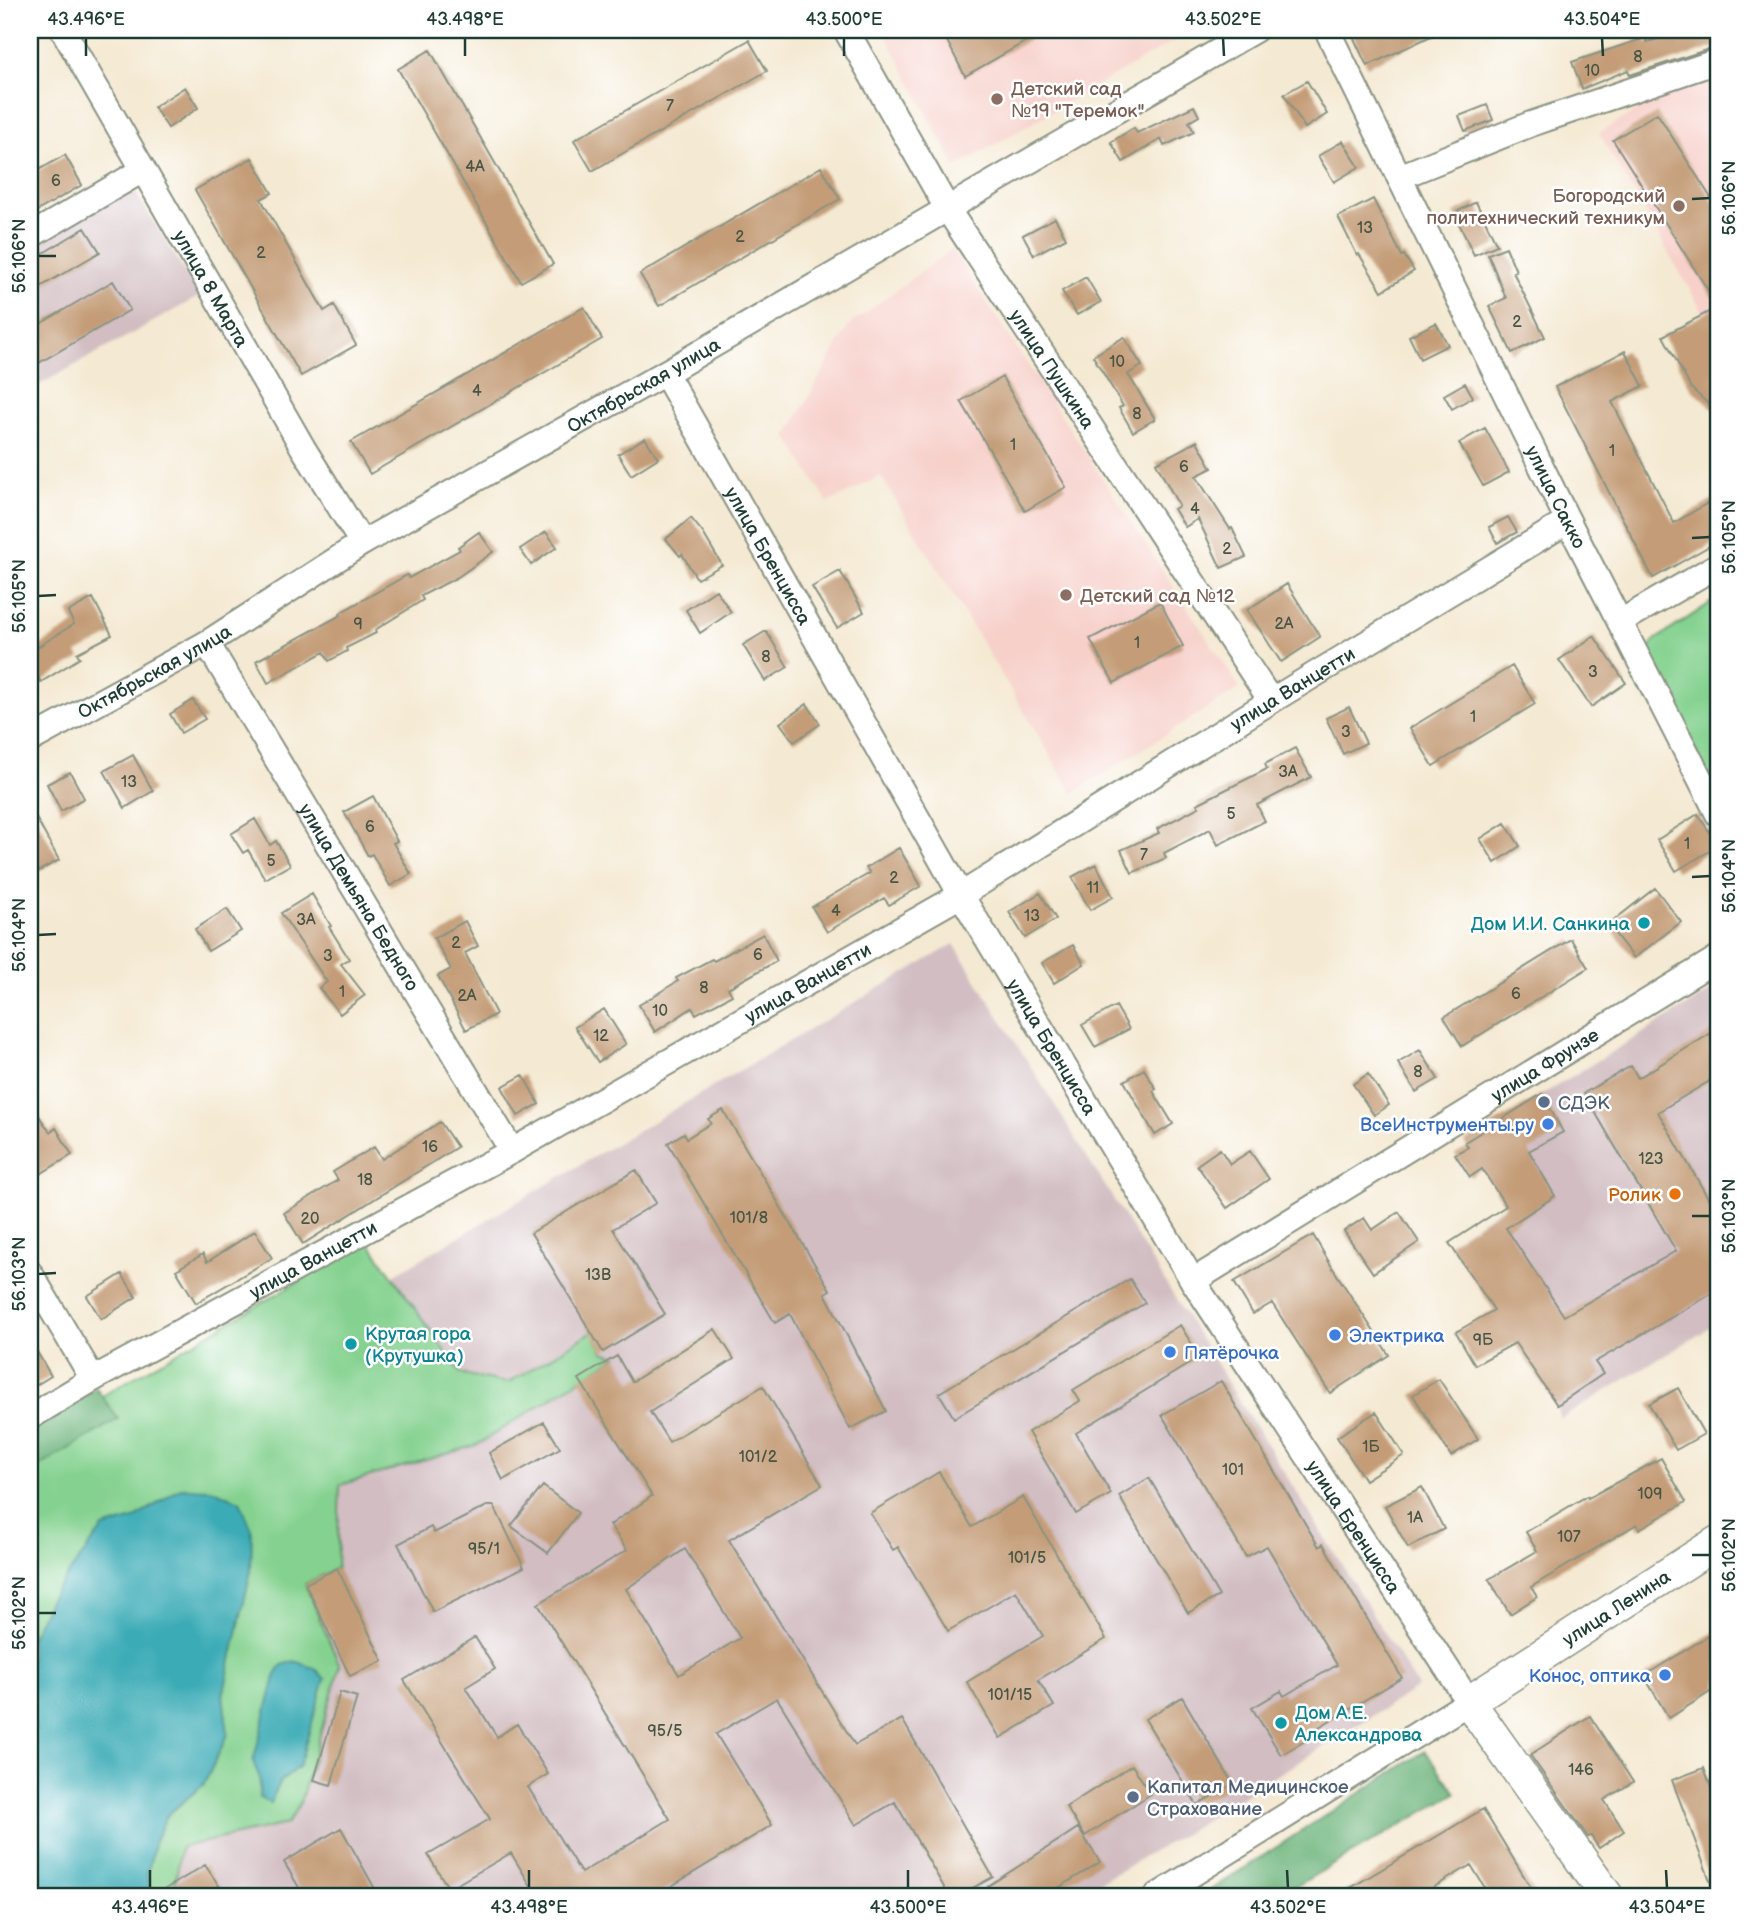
<svg xmlns="http://www.w3.org/2000/svg" width="1748" height="1926" font-family="'Balsamiq Sans',sans-serif">
<style>
.built{fill:#f7d0ca}
.industrial{fill:#d2bec2}
.green{fill:#85d290;stroke:#528862;stroke-width:2;fill-rule:evenodd}
.forest{fill:#6cb47a;stroke:#467857;stroke-width:2}
.water{fill:#3aabb6;stroke:#2c7475;stroke-width:2}
.building{fill:#c49d78;fill-rule:evenodd}
.lines{fill:none;stroke-linecap:round;stroke-linejoin:round}
.minor-casing{stroke:#8a9383;stroke-width:28}
.major-casing{stroke:#8a9383;stroke-width:35}
.minor{stroke:#fff;stroke-width:24}
.major{stroke:#fff;stroke-width:32}
.ticks{fill:none;stroke:#1f3d34;stroke-width:2.5}
.education-dot{fill:#8d6e63;stroke:#fff;stroke-width:2.5}
.culture-dot{fill:#0f9aa8;stroke:#fff;stroke-width:2.5}
.service-dot{fill:#5c6f8a;stroke:#fff;stroke-width:2.5}
.shop-dot{fill:#3f7fe0;stroke:#fff;stroke-width:2.5}
.food-dot{fill:#e8710a;stroke:#fff;stroke-width:2.5}
.labels{text-anchor:middle;stroke-width:5;stroke-linejoin:round;paint-order:stroke}
.number-label{font-size:16px;fill:#485545}
.education-label{font-size:19px;fill:#785e54;stroke:#fff;text-anchor:start}
.street-label{font-size:19px;fill:#1f3d34;stroke:#fff}
.culture-label{font-size:19px;fill:#0d838f;stroke:#fff;text-anchor:start}
.service-label{font-size:19px;fill:#4e5e75;stroke:#fff;text-anchor:start}
.shop-label{font-size:19px;fill:#366cbe;stroke:#fff;text-anchor:end}
.food-label{font-size:19px;fill:#c56008;stroke:#fff;text-anchor:end}
.neatline{fill:none;stroke:#1f3d34;stroke-width:2.5}
.ticks-label{font-size:18px;text-anchor:middle;fill:#1f3d34}
</style>
<rect width="100%" height="100%" fill="#fff"/>
<filter id="ink" filterUnits="userSpaceOnUse"><feTurbulence type="fractalNoise" baseFrequency=".0143" numOctaves="2"/><feDisplacementMap in="SourceGraphic" scale="14" xChannelSelector="R" yChannelSelector="G"/><feConvolveMatrix kernelMatrix="1 2 1 2 8 2 1 2 1" color-interpolation-filters="sRGB"/></filter>
<filter id="wash" filterUnits="userSpaceOnUse"><feTurbulence type="fractalNoise" baseFrequency=".00686" numOctaves="4" result="noise"/><feDisplacementMap in="SourceGraphic" scale="28" xChannelSelector="R" yChannelSelector="G"/><feGaussianBlur stdDeviation="1.57" result="paint"/><feColorMatrix in="noise" values="0 0 0 0 0 0 0 0 0 0 0 0 0 0 0 0 0 1.4 0 .05"/><feComposite in="paint" operator="in"/></filter>
<g filter="url(#wash)">
<rect width="100%" height="100%" fill="#f4e9d2"/>
<path class="built" d="M883,30H1193L956,167Z
M1718,77V338L1599,133L1658,98Z
M952,249L1240,688L1073,793L881,476L828,503L787,436L849,325Z"/>
<path class="industrial" d="M133,188L200,296L30,390V248Z
M954,944L1418,1687L1177,1838L1076,1896H173L181,1847L286,1824L340,1666L305,1584L337,1568L340,1485L477,1444L615,1356L603,1352L592,1332L508,1383L461,1374L392,1276Z
M1718,987V1323L1560,1419L1556,1405L1449,1243L1505,1205L1465,1142Z"/>
<path class="green" d="M1718,598V797L1648,651L1654,641Z
M368,1241L461,1374L508,1383L592,1332L603,1352L617,1356L477,1445L340,1485L337,1568L305,1584L340,1666L300,1803L287,1824L181,1847L173,1896H151L147,1875L155,1840L167,1816L204,1784L228,1734L223,1696L251,1570L181,1488L134,1519L103,1528L50,1599L30,1639V1472L117,1419L102,1396ZM299,1766L259,1797L260,1778Z"/>
<path class="forest" d="M96,1388L118,1419L30,1472V1427Z
M1425,1751L1456,1793L1279,1896H1201Z"/>
<path class="water" d="M181,1488L211,1489L240,1501L252,1530L251,1570L223,1696L228,1734L204,1784L167,1815L155,1840L147,1875L151,1896H30V1639L50,1599L103,1528L134,1519Z
M294,1661L315,1668L325,1679L299,1766L281,1781L270,1803L259,1797L260,1778L253,1762L275,1677L282,1665Z"/>
<g id="blocks">
<path class="building" d="M968,30H1046L965,76L947,41Z
M1350,30H1444L1367,66Z
M1688,30H1718V46L1630,75L1628,70L1582,89L1572,62L1645,38L1647,42Z
M749,40L767,71L592,171L574,140Z
M430,50L553,264L521,282L398,69Z
M1307,81L1327,114L1305,128L1284,94Z
M185,87L198,108L168,128L154,107Z
M1487,105L1493,120L1465,131L1459,116Z
M1194,106L1199,116L1189,122L1194,132L1164,146L1161,139L1123,162L1111,142L1134,128L1137,133Z
M1657,113L1718,209V306L1613,140Z
M1343,141L1359,167L1334,182L1318,156Z
M65,155L82,185L30,215V175Z
M252,158L272,193L261,199L324,311L334,305L356,345L301,376L195,190Z
M821,167L840,199L659,306L640,274Z
M1373,199L1402,256L1404,255L1414,271L1382,291L1359,254L1357,255L1338,217Z
M1476,202L1497,245L1474,255L1454,213Z
M1055,218L1066,238L1034,255L1023,235Z
M85,228L100,252L30,293V261Z
M1506,247L1516,271L1513,272L1545,337L1512,353L1489,306L1506,298L1488,254Z
M1086,277L1101,302L1077,315L1062,291Z
M113,281L130,310L30,368V330Z
M584,307L602,339L370,474L351,442Z
M1718,307V413L1691,388L1663,336Z
M1436,323L1448,345L1420,359L1409,336Z
M1124,337L1142,366L1128,374L1155,419L1133,432L1119,408L1123,406L1093,356Z
M1625,351L1643,386L1612,402L1674,523L1718,497V541L1653,578L1555,387Z
M1002,377L1066,487L1025,511L961,401Z
M1465,383L1473,397L1452,409L1444,395Z
M1485,428L1509,472L1483,486L1459,443Z
M645,438L658,458L631,475L618,454Z
M1197,441L1212,468L1196,476L1230,529L1232,528L1246,557L1221,568L1198,519L1185,527L1174,509L1179,506L1156,463Z
M1508,517L1517,532L1497,543L1489,527Z
M691,518L703,533L722,565L697,579L682,554L680,556L666,539Z
M479,532L493,552L458,577L421,596L423,600L375,630L376,633L346,648L347,651L329,661L324,652L268,683L256,661L341,615L340,613L407,575L409,578L460,550L458,547Z
M546,532L557,547L531,565L520,549Z
M840,571L864,612L837,628L812,587Z
M1287,584L1320,637L1281,662L1247,610Z
M716,590L731,612L700,633L686,610Z
M93,598L112,635L77,653L80,658L41,682L30,664V652L74,624L68,612Z
M1160,602L1183,646L1114,683L1090,639Z
M766,631L788,667L765,681L743,645Z
M1594,636L1626,683L1591,707L1559,660Z
M1512,666L1535,704L1433,766L1410,728Z
M193,700L205,719L181,733L170,714Z
M807,704L820,724L794,742L780,723Z
M1349,707L1366,743L1343,754L1326,718Z
M1295,748L1311,777L1257,805L1265,821L1218,845L1210,829L1164,853L1166,858L1132,873L1121,850L1159,833L1157,829L1199,807L1197,804L1267,769L1265,764Z
M133,755L153,791L125,808L104,771Z
M70,772L84,798L61,811L47,784Z
M373,796L397,841L393,843L411,874L390,886L372,854L368,856L344,812Z
M30,807L59,860L30,876Z
M1698,814L1718,846L1676,871L1657,840Z
M255,819L270,845L276,841L290,865L265,879L248,850L243,853L231,834Z
M1505,823L1520,846L1495,863L1480,839Z
M899,848L921,886L889,905L884,898L827,932L812,907L870,873L866,868Z
M1096,864L1113,897L1090,910L1072,877Z
M1655,888L1681,922L1634,958L1608,925Z
M1040,893L1056,919L1025,938L1009,912Z
M312,894L331,926L329,927L349,959L341,964L365,995L340,1014L319,988L327,982L281,913Z
M227,909L241,931L208,951L195,929Z
M465,921L478,946L465,953L496,1014L466,1030L438,976L451,969L434,938Z
M763,934L777,961L728,988L732,995L696,1014L692,1008L655,1032L639,1005L678,981L676,978L712,959L714,961Z
M1571,939L1588,968L1462,1046L1444,1017Z
M1073,945L1084,964L1054,983L1042,963Z
M1116,1006L1129,1029L1095,1047L1082,1025Z
M604,1009L626,1044L598,1062L575,1027Z
M1718,1029V1076L1658,1112L1718,1215V1290L1595,1362L1603,1374L1557,1405L1515,1343L1475,1365L1456,1332L1494,1310L1449,1243L1506,1206L1482,1169L1470,1177L1455,1154L1468,1147L1465,1142L1542,1094L1563,1132L1529,1151L1555,1196L1506,1228L1564,1316L1676,1251L1584,1093L1631,1066L1638,1078Z
M1420,1050L1438,1079L1416,1092L1398,1063Z
M1144,1069L1156,1089L1153,1091L1173,1124L1155,1135L1124,1081Z
M1368,1074L1389,1105L1374,1115L1353,1084Z
M523,1075L539,1104L518,1116L502,1087Z
M30,1103L50,1132L56,1128L72,1155L35,1177L30,1168Z
M723,1110L830,1290L825,1293L886,1411L850,1429L790,1314L775,1323L668,1143L684,1133L687,1138L711,1123L708,1119Z
M440,1122L457,1147L303,1244L284,1213L338,1180L333,1172L374,1147L382,1159Z
M1220,1149L1230,1164L1250,1151L1269,1179L1227,1208L1197,1165Z
M636,1170L656,1203L613,1229L665,1314L603,1352L531,1233Z
M1399,1212L1419,1242L1373,1273L1344,1231L1364,1218L1372,1230Z
M255,1231L272,1258L196,1303L176,1270L203,1254L207,1262Z
M1313,1235L1332,1267L1389,1355L1330,1393L1272,1303L1253,1314L1234,1282Z
M122,1274L136,1297L101,1319L87,1296Z
M1130,1279L1145,1303L954,1418L939,1393Z
M1180,1325L1200,1357L1076,1433L1111,1494L1076,1514L1028,1432L1080,1401L1073,1390Z
M715,1329L734,1359L650,1412L669,1442L763,1386L822,1485L729,1540L855,1745L902,1719L993,1877L958,1896H949L895,1802L856,1825L777,1698L716,1734L772,1825L655,1896H537L511,1853L449,1889L428,1855L490,1819L404,1680L475,1637L495,1669L466,1687L497,1737L517,1724L548,1774L528,1787L581,1873L670,1819L538,1604L627,1550L610,1525L652,1496L579,1379L617,1356L632,1382ZM685,1549L740,1638L679,1675L626,1589Z
M30,1340L51,1376L30,1389Z
M1439,1379L1478,1439L1451,1456L1413,1395Z
M1221,1381L1319,1547L1323,1544L1402,1678L1307,1734L1310,1738L1281,1755L1252,1708L1281,1691L1284,1696L1337,1665L1267,1546L1246,1557L1162,1415Z
M1678,1388L1704,1434L1676,1450L1649,1404Z
M1376,1412L1404,1455L1365,1480L1337,1437Z
M544,1422L560,1448L503,1480L489,1453Z
M1661,1458L1686,1502L1639,1529L1637,1524L1531,1587L1537,1597L1510,1614L1489,1579L1537,1551L1526,1532L1587,1496L1588,1498Z
M939,1472L972,1527L1023,1497L1106,1639L1038,1680L1054,1706L1000,1738L967,1682L1043,1636L1016,1591L948,1631L898,1547L893,1550L870,1513Z
M1149,1478L1219,1596L1188,1613L1119,1496Z
M543,1486L578,1513L548,1553L511,1526Z
M1422,1487L1444,1529L1408,1548L1385,1506Z
M487,1506H494L524,1567L433,1612L398,1544L431,1527L434,1533Z
M337,1568L383,1661L350,1676L305,1584Z
M1718,1630V1687L1669,1718L1644,1676Z
M340,1692L357,1697L331,1785L314,1780Z
M1182,1697L1233,1784L1197,1805L1145,1719Z
M1590,1716L1633,1782L1604,1800L1624,1831L1599,1848L1591,1836L1588,1837L1530,1755Z
M1132,1765L1151,1794L1085,1836L1066,1807Z
M1704,1768L1718,1806V1896H1716L1672,1780Z
M1483,1809L1536,1896H1490L1471,1865L1419,1896H1337Z
M341,1828L379,1896H304L284,1862Z
M1078,1828L1100,1862L1045,1896H995L988,1886Z
M205,1865L226,1896H154Z"/>
</g>
</g>
<g filter="url(#ink)">
<use href="#blocks" fill-opacity="0" stroke="#8a9383" stroke-width="2"/>
<g class="lines">
<defs>
<g id="minor">
<path id="s1" d="M63,30L303,448L362,543"/>
<path id="s2" d="M846,30L948,210L1271,701"/>
<path id="s3" d="M1327,30L1568,521L1718,814"/>
<path d="M1399,177L1531,124L1718,61"/>
<path d="M30,236L143,170"/>
<path id="s4" d="M665,373L961,895L1193,1281L1469,1702L1157,1896"/>
<path d="M1620,622L1718,565"/>
<path id="s5" d="M207,643L512,1151"/>
<path id="s6" d="M30,740L207,643L362,543L665,373L1255,30"/>
<path d="M30,1273L93,1379"/>
<path id="s7" d="M1193,1281L1718,958"/>
<path id="s8" d="M30,1417L93,1379L512,1151L961,895L1271,701L1568,521"/>
</g>
<g id="major">
<path id="s9" d="M1607,1896L1469,1702L1718,1542"/>
</g>
</defs>
<use href="#minor" class="minor-casing"/>
<use href="#major" class="major-casing"/>
<use href="#minor" class="minor"/>
<use href="#major" class="major"/>
</g>
</g>
<path class="ticks" d="M86,38V56M465,38V56M844,38V56M1223,38L1224,56M1602,38L1603,56M1692,199L1710,198M38,256H56M1692,538L1710,537M38,596L56,595M1692,877L1710,876M38,935L56,934M1692,1216H1710M38,1274L56,1273M1692,1555H1710M38,1613H56M150,1870V1888M529,1870V1888M908,1870V1888M1287,1870L1288,1888M1666,1870L1667,1888"/>
<g class="education-dot">
<circle cx="997" cy="99" r="7"/>
<circle cx="1679" cy="206" r="7"/>
<circle cx="1066" cy="595" r="7"/>
</g>
<g class="culture-dot">
<circle cx="1644" cy="923" r="7"/>
<circle cx="351" cy="1344" r="7"/>
<circle cx="1281" cy="1723" r="7"/>
</g>
<g class="service-dot">
<circle cx="1544" cy="1102" r="7"/>
<circle cx="1133" cy="1797" r="7"/>
</g>
<g class="shop-dot">
<circle cx="1548" cy="1124" r="7"/>
<circle cx="1335" cy="1335" r="7"/>
<circle cx="1170" cy="1352" r="7"/>
<circle cx="1665" cy="1675" r="7"/>
</g>
<circle class="food-dot" cx="1675" cy="1194" r="7"/>
<g class="labels">
<g class="number-label">
<text x="1638" y="62">8</text>
<text x="1592" y="76">10</text>
<text x="670" y="111">7</text>
<text x="475" y="172">4А</text>
<text x="56" y="186">6</text>
<text x="1365" y="233">13</text>
<text x="740" y="242">2</text>
<text x="261" y="258">2</text>
<text x="1517" y="327">2</text>
<text x="1117" y="367">10</text>
<text x="477" y="396">4</text>
<text x="1137" y="419">8</text>
<text x="1013" y="450">1</text>
<text x="1612" y="456">1</text>
<text x="1184" y="472">6</text>
<text x="1195" y="514">4</text>
<text x="1227" y="554">2</text>
<text x="358" y="629">9</text>
<text x="1284" y="629">2А</text>
<text x="1137" y="648">1</text>
<text x="766" y="662">8</text>
<text x="1593" y="677">3</text>
<text x="1473" y="722">1</text>
<text x="1346" y="737">3</text>
<text x="1288" y="777">3А</text>
<text x="129" y="787">13</text>
<text x="1231" y="819">5</text>
<text x="370" y="832">6</text>
<text x="1687" y="849">1</text>
<text x="1144" y="860">7</text>
<text x="271" y="866">5</text>
<text x="894" y="883">2</text>
<text x="1093" y="893">11</text>
<text x="836" y="916">4</text>
<text x="1032" y="921">13</text>
<text x="306" y="925">3А</text>
<text x="456" y="948">2</text>
<text x="758" y="960">6</text>
<text x="328" y="961">3</text>
<text x="704" y="993">8</text>
<text x="342" y="997">1</text>
<text x="1516" y="999">6</text>
<text x="467" y="1001">2А</text>
<text x="660" y="1016">10</text>
<text x="601" y="1041">12</text>
<text x="1418" y="1077">8</text>
<text x="430" y="1152">16</text>
<text x="1651" y="1164">123</text>
<text x="365" y="1185">18</text>
<text x="749" y="1223">101/8</text>
<text x="310" y="1224">20</text>
<text x="598" y="1280">13В</text>
<text x="1483" y="1345">9Б</text>
<text x="1371" y="1452">1Б</text>
<text x="758" y="1462">101/2</text>
<text x="1233" y="1475">101</text>
<text x="1650" y="1499">109</text>
<text x="1415" y="1523">1А</text>
<text x="1569" y="1542">107</text>
<text x="484" y="1554">95/1</text>
<text x="1027" y="1563">101/5</text>
<text x="1010" y="1700">101/15</text>
<text x="665" y="1736">95/5</text>
<text x="1581" y="1775">146</text>
</g>
<g class="education-label">
<text x="1011" y="95">Детский сад<tspan x="1011" dy="22">№19 "Теремок"</tspan></text>
<text x="1665" y="202" text-anchor="end">Богородский<tspan x="1665" dy="22">политехнический техникум</tspan></text>
<text x="1080" y="602">Детский сад №12</text>
</g>
<g class="street-label">
<text dy="7" stroke="none"><textPath href="#s1" startOffset="298">улица 8 Марта</textPath></text>
<text dy="7" stroke="none"><textPath href="#s2" startOffset="397">улица Пушкина</textPath></text>
<text dy="7" stroke="none"><textPath href="#s6" startOffset="709">Октябрьская улица</textPath></text>
<text dy="7" stroke="none"><textPath href="#s3" startOffset="520">улица Сакко</textPath></text>
<text dy="7" stroke="none"><textPath href="#s4" startOffset="210">улица Бренцисса</textPath></text>
<text dy="7" stroke="none"><textPath href="#s6" startOffset="142">Октябрьская улица</textPath></text>
<text dy="7" stroke="none"><textPath href="#s8" startOffset="1458">улица Ванцетти</textPath></text>
<text dy="7" stroke="none"><textPath href="#s5" startOffset="296">улица Демьяна Бедного</textPath></text>
<text dy="7" stroke="none"><textPath href="#s8" startOffset="891">улица Ванцетти</textPath></text>
<text dy="7" stroke="none"><textPath href="#s4" startOffset="777">улица Бренцисса</textPath></text>
<text dy="7" stroke="none"><textPath href="#s7" startOffset="413">улица Фрунзе</textPath></text>
<text dy="7" stroke="none"><textPath href="#s8" startOffset="324">улица Ванцетти</textPath></text>
<text dy="7" stroke="none"><textPath href="#s4" startOffset="1344">улица Бренцисса</textPath></text>
<text dy="7" stroke="none"><textPath href="#s9" startOffset="413">улица Ленина</textPath></text>
</g>
<g class="culture-label">
<text x="1630" y="930" text-anchor="end">Дом И.И. Санкина</text>
<text x="365" y="1340">Крутая гора<tspan x="365" dy="22">(Крутушка)</tspan></text>
<text x="1295" y="1719">Дом А.Е.<tspan x="1295" dy="22">Александрова</tspan></text>
</g>
<g class="service-label">
<text x="1558" y="1109">СДЭК</text>
<text x="1147" y="1793">Капитал Медицинское<tspan x="1147" dy="22">Страхование</tspan></text>
</g>
<g class="shop-label">
<text x="1534" y="1131">ВсеИнструменты.ру</text>
<text x="1349" y="1342" text-anchor="start">Электрика</text>
<text x="1184" y="1359" text-anchor="start">Пятёрочка</text>
<text x="1651" y="1682">Конос, оптика</text>
</g>
<g class="food-label">
<text x="1661" y="1201">Ролик</text>
</g>
</g>
<rect width="1748" height="1926" fill="none" stroke="#fff" stroke-width="77"/>
<rect x="38" y="38" width="1672" height="1850" class="neatline"/>
<g class="ticks-label">
<text x="86" y="25">43.496°E</text>
<text x="465" y="25">43.498°E</text>
<text x="844" y="25">43.500°E</text>
<text x="1223" y="25">43.502°E</text>
<text x="1602" y="25">43.504°E</text>
<text transform="translate(1729 198) rotate(-90)" y="6">56.106°N</text>
<text transform="translate(19 256) rotate(-90)" y="6">56.106°N</text>
<text transform="translate(1729 537) rotate(-90)" y="6">56.105°N</text>
<text transform="translate(19 596) rotate(-90)" y="6">56.105°N</text>
<text transform="translate(1729 876) rotate(-90)" y="6">56.104°N</text>
<text transform="translate(19 935) rotate(-90)" y="6">56.104°N</text>
<text transform="translate(1729 1216) rotate(-90)" y="6">56.103°N</text>
<text transform="translate(19 1274) rotate(-90)" y="6">56.103°N</text>
<text transform="translate(1729 1555) rotate(-90)" y="6">56.102°N</text>
<text transform="translate(19 1613) rotate(-90)" y="6">56.102°N</text>
<text x="150" y="1913">43.496°E</text>
<text x="529" y="1913">43.498°E</text>
<text x="908" y="1913">43.500°E</text>
<text x="1288" y="1913">43.502°E</text>
<text x="1667" y="1913">43.504°E</text>
</g>
</svg>
